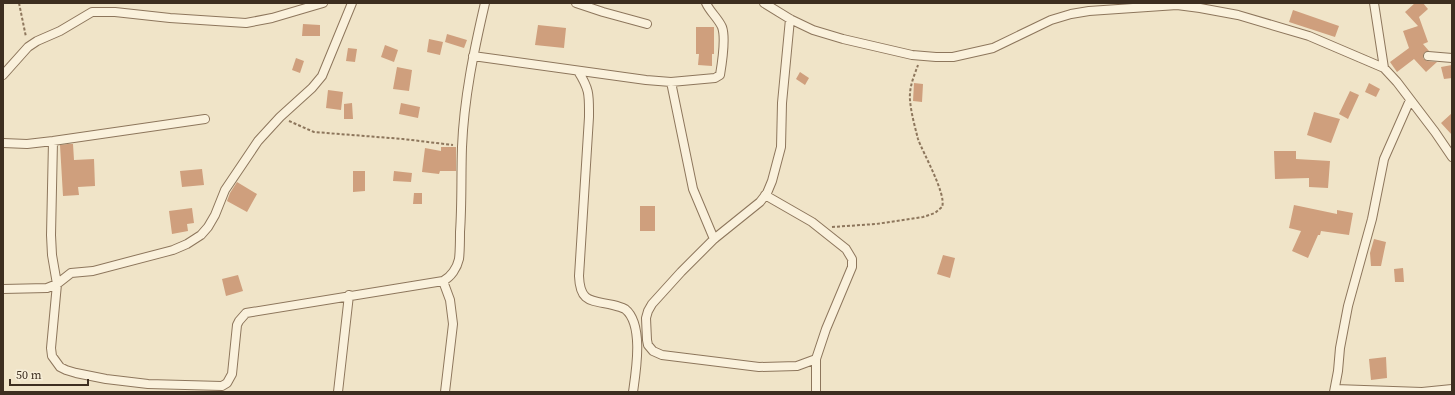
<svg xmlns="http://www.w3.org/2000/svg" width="1455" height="395" font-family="'Source Serif 4',serif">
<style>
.building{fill:#cf9f7d}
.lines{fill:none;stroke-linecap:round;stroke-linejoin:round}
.street-casing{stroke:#8d765c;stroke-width:10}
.path{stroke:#8d765c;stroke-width:2;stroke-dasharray:3 2;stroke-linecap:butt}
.street{stroke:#faf1dc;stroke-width:8}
</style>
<rect width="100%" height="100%" fill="#f0e4c8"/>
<path class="building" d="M1415,3H1423L1428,9L1419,17L1428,42L1423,44L1429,51L1424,53L1423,58L1427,61L1437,62L1426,72L1414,59L1397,72L1390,62L1409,48L1403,31L1418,26L1405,12Z
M1293,10L1339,26L1335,37L1289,22Z
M303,24L320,25V36H302Z
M538,25L566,28L564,48L535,45Z
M696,27H714V54H712V66L698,65L699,54H696Z
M447,34L467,40L464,48L445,42Z
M429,39L443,42L440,55L427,52Z
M385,45L398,50L394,62L381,57Z
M348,48L357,49L355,62L346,61Z
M296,58L304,61L300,73L292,70Z
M1452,65V78L1444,79L1441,67Z
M397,67L412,70L409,91L393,89Z
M800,72L809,78L805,85L796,79Z
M914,83L923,84L922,102L913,101Z
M1369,83L1380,89L1376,97L1365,92Z
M328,90L343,92L341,110L326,108Z
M1350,91L1359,95L1348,119L1339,114Z
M352,103L353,119H344V104Z
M401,103L420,107L418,118L399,114Z
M1314,112L1340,119L1331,143L1307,135Z
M1452,113V135L1441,123Z
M68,144H73L74,160L94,159L95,186L78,187L79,195L63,196L60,145Z
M441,147H456V171H440L439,174L422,172L425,148L441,151Z
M1274,151H1296V159L1330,161L1328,188L1309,187V178L1275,179Z
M202,169L204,185L182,187L180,171Z
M353,171H365V191L353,192Z
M394,171L412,173L411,182L393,181Z
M237,182L257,194L247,212L227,201L230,193Z
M414,193H422V204H413Z
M1294,205L1337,214V210L1353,213L1349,235L1321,231L1320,235H1318L1308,258L1292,251L1301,231L1289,228Z
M640,206H655V231H640Z
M192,208L194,223L187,224L188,231L172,234L169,211Z
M1374,239L1386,242L1381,266H1371L1370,253Z
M943,255L955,258L950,278L937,274Z
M1403,268L1404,282H1395L1394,269Z
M238,275L243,291L226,296L222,279Z
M1386,357L1387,378L1371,380L1369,359Z"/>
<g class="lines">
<defs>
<path id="street" d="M576,3L603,12L647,24
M764,3L790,19L813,30L843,39L912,55L936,57H953L993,48L1051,20L1071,14L1089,11L1177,5L1200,8L1238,15L1309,36L1384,68L1397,82L1435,132L1452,157
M1374,3L1384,68
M790,19L782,103L781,147L772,181L767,193L760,202L714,239L681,272L652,304L648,311L646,318L647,340L648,345L653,351L662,355L759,367L797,366L816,359
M473,56L646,80L671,82L715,78L720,75C722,63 726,38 722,27C718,18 710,12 706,3
M1428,56L1452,58
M578,71C590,90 589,95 589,117L579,276C580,303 591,300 613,305C617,306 621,307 625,309C644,324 636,371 633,392
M3,75L28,47L37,41L60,31L92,12H115L170,18L246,23L272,18L323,3
M671,82L693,189L714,239
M53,141L51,235L52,255L57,284L51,348L52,356L60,367L66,370L76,373L106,379L148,384L222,386L227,383L232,374L237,325L239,321L246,313L443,281C451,277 457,268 459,259C460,251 460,241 460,232C462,204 461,175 462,147C464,98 474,50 485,3
M3,143L27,144L53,141L205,119
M765,195L812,222L846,249L852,259V267L826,329L816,359V392
M443,281L450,300L453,324L445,392
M3,289L47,288L57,284L71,273L93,271L173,250L187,244L201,235L208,227L215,215L225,190L258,141L280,117L312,88L322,76L352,3
M1335,389L1422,392L1452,389
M338,392L349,295
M1334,392L1338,371L1340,348L1348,306L1372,219L1384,159L1410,100"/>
</defs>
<use href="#street" class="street-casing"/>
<path class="path" d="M19,3L26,37
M289,121L314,132L403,139L453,145
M832,227L876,224L923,217L935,213L942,207C947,195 923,153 918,139C915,127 911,113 910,100C909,87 914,76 918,65"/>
<use href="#street" class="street"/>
</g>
<rect width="1455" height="395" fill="none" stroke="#3d2e20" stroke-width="8"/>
<path d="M10 379v6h78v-6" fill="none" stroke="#3d2e20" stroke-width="2"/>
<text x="16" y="379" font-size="12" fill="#3d2e20" stroke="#f7eed8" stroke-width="3" paint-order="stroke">50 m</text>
</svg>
